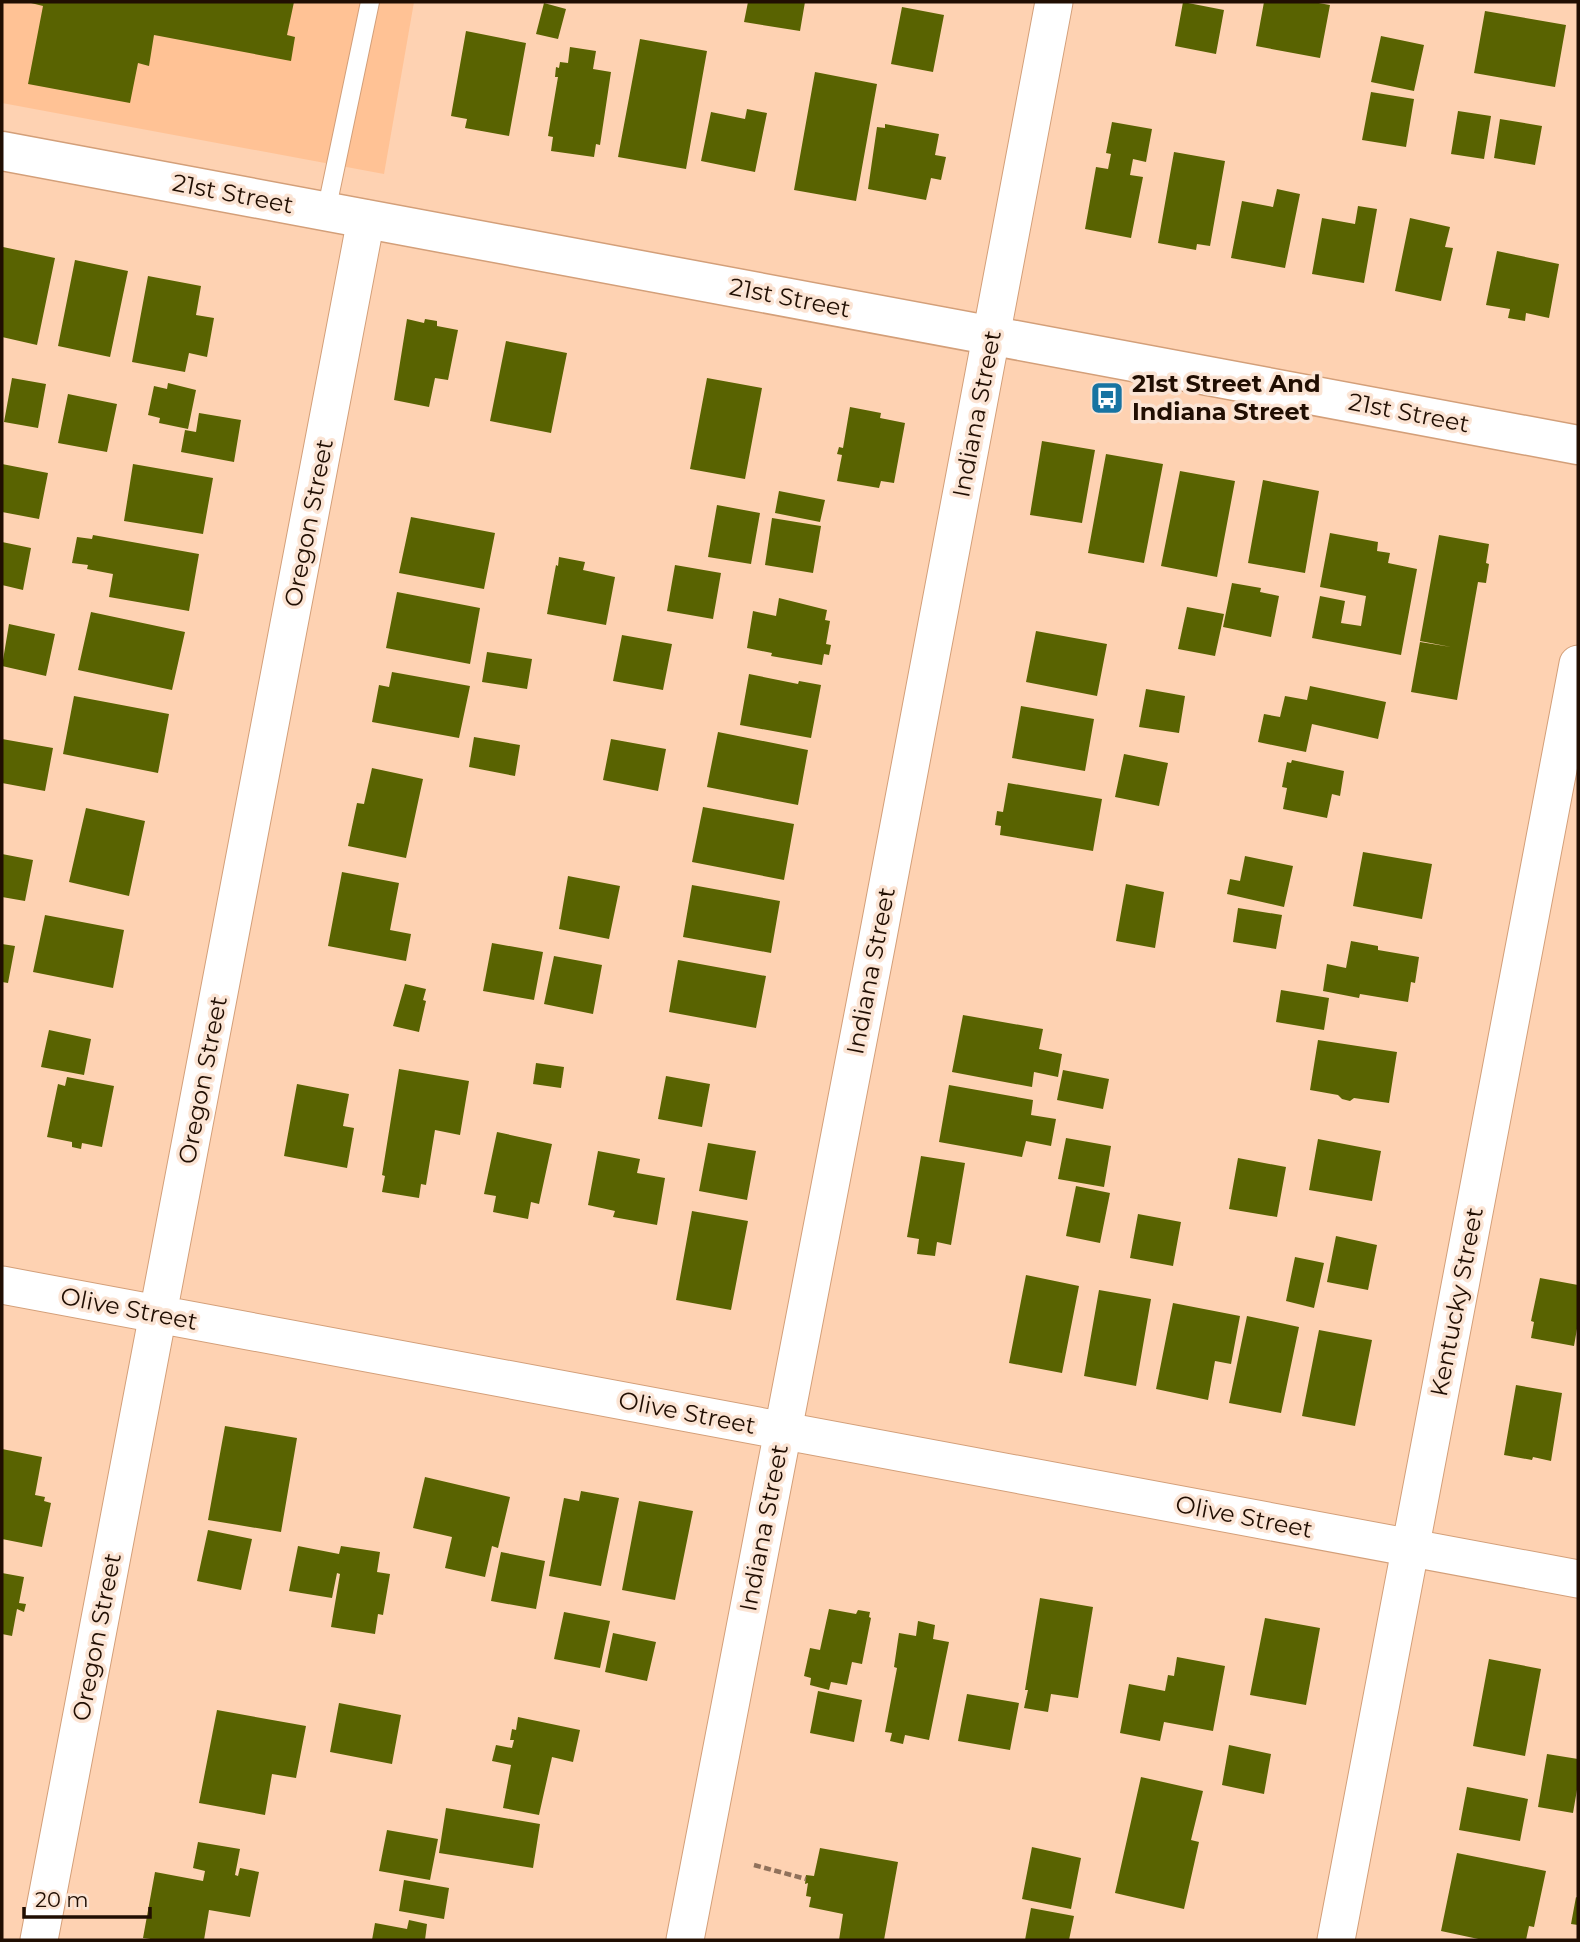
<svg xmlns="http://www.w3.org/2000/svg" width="1580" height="1942" font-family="Montserrat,sans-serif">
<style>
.built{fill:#ffc295}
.building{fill:#596301}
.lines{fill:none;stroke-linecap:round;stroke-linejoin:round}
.service-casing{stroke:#d39f79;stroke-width:20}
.minor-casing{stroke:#d39f79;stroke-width:39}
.tertiary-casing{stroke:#d39f79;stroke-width:41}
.path{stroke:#90715b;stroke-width:4.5;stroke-dasharray:7 3.5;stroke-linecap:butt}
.service{stroke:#fff;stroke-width:18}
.minor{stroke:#fff;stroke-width:37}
.tertiary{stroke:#fff;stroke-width:38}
.labels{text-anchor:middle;stroke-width:7;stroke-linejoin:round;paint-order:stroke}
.street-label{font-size:24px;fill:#200e02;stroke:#fbe4d4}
.poi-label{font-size:24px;font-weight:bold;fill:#200e02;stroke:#fbe4d4;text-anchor:start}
</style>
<rect width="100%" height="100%" fill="#fed2b2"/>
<path class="built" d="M2,2H414L384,174L2,103Z"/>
<path class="building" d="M27,2H294L287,35L295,37L291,61L154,35L149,66L138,63L130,103L28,84L43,6Z
M748,2H805L800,31L744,22Z
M1183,2L1224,10L1216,54L1175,46Z
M1264,2H1313L1330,5L1320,58L1256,46Z
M544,3L566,9L558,39L536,34Z
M902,7L944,15L933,72L891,64Z
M1485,11L1566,25L1555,87L1474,73Z
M466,31L526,43L509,136L465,128L467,119L451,116Z
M1381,36L1424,45L1414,91L1371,82Z
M640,39L707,51L686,169L618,157Z
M570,47L596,51L593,69L611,72L600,145L596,144L594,157L551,151L553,137L548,136L558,77H555L556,67L559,68L560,62L568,63Z
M815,72L877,84L856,201L794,190Z
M1371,92L1414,99L1406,147L1362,140Z
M747,109L767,113L755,172L701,161L711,112L745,119Z
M1458,111L1491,116L1484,159L1451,154Z
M1500,119L1542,126L1535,165L1494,158Z
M1112,122L1152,129L1146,162L1133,159L1130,175L1143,177L1131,238L1085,229L1096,167L1108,169L1111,154L1106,153Z
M885,124L939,134L935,155L946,157L941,180L931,178L926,200L868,189L877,127L885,128Z
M1174,152L1225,161L1210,246L1197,244L1196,250L1158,243Z
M1277,189L1300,194L1285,268L1231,258L1242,201L1273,207Z
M1358,206L1377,209L1364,283L1312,274L1322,218L1355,224Z
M1410,218L1450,227L1445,247L1453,248L1441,301L1395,291Z
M3,247L55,258L37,345L2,337Z
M1497,251L1559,264L1549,318L1526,313L1525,321L1508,318L1510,309L1486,305Z
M75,260L128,271L110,357L58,346Z
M148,276L201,286L196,315L214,318L207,357L189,353L185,372L132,362Z
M407,319L424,323L425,319L437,321V326L458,330L448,380L435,378L429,407L394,400Z
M506,341L567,353L551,433L490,421Z
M12,378L46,384L38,428L4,422Z
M707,378L762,388L745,479L690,469Z
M168,383L196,390L188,429L159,423L160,418L148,415L154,386L167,389Z
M68,394L117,404L107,452L58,443Z
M850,407L881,413L880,418L905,423L894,483L881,481L879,488L837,481L842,455L837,454L839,447L843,448Z
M199,413L241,420L234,462L181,452L185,430L196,432Z
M1042,441L1095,450L1082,523L1030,515Z
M1106,454L1163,464L1144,563L1088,553Z
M2,464L48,473L39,519L2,512Z
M133,464L213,478L203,534L124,521Z
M1180,471L1235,481L1217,577L1161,566Z
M1263,480L1319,491L1305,573L1248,563Z
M779,491L825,500L820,522L775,513Z
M717,505L760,513L751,564L708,557Z
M411,517L495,533L484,589L399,573Z
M772,518L821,526L813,573L765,565Z
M1330,533L1378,542L1377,551L1390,553L1388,563L1417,569L1401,655L1312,638L1320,596L1345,601L1341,623L1361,626L1366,596L1320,587Z
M93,535L199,554L189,611L109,597L113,574L87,569L88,565L72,563L77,537L92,539Z
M1439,535L1489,544L1486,563L1489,564L1486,583L1478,582L1457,700L1411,692L1420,642L1451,647L1420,641Z
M2,542L31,548L23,590L2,585Z
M559,557L585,562L583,570L615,577L606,625L547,614L556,565L558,566Z
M675,565L721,573L713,619L667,611Z
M1232,583L1261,588L1260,592L1279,596L1271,637L1223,627Z
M397,592L480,608L470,664L386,648Z
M779,598L827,610L825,620L830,621L826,644L831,645L829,655L824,654L822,665L771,656L772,653L747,648L753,611L776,616Z
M1187,607L1224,614L1215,656L1178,649Z
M91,612L185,632L172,690L78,670Z
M9,624L55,634L46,676L2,666Z
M1036,631L1107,644L1097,696L1026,682Z
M622,635L672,644L663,690L613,681Z
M487,652L532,659L527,689L482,682Z
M392,672L470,686L459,738L372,722L379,685L389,687Z
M749,674L798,684L799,681L821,685L811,738L740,725Z
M1310,686L1386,702L1378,739L1312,724L1306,752L1258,742L1264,714L1280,717L1285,696L1307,700Z
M1146,689L1185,696L1179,733L1139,727Z
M74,696L169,714L158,773L63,754Z
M1021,706L1094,719L1085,771L1012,758Z
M718,732L808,750L798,805L707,787Z
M474,737L520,745L515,776L469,767Z
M2,739L53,748L45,791L2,783Z
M611,739L666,749L658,791L603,780Z
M1124,754L1168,763L1159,806L1115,797Z
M1292,760L1344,771L1340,796L1332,794L1327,818L1283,809L1287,788L1282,787L1287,762L1291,763Z
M372,768L423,779L406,858L348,846L357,803L364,804Z
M1008,783L1102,799L1093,851L1000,835L1001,826L995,825L997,811L1003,812Z
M703,807L794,824L784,880L692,862Z
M86,808L145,821L129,896L69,882Z
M1363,852L1432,864L1422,919L1353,906Z
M2,854L33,860L25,901L2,897Z
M1245,856L1293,866L1284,907L1227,894L1230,879L1240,881Z
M342,872L399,883L390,930L411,934L406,961L328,946Z
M568,876L620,886L609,939L559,929Z
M1126,884L1164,892L1155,948L1116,941Z
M692,885L780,901L771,953L683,937Z
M1238,908L1282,915L1276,949L1233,942Z
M45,915L124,930L113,988L33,972Z
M1351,941L1378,946V950L1419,957L1415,983L1411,982L1408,1002L1360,994L1359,998L1323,991L1327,964L1346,968Z
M492,943L543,952L534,1000L483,991Z
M2,944L15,946L8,983L2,982Z
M554,956L602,965L593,1014L544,1004Z
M678,960L766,976L756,1028L669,1012Z
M405,984L426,989L423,1000L426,1001L419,1032L393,1026Z
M1281,990L1329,998L1324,1030L1276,1022Z
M963,1015L1043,1029L1039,1049L1062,1054L1058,1077L1034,1072L1032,1087L952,1072Z
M49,1030L91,1039L84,1075L41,1067Z
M1318,1040L1397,1052L1389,1103L1354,1098L1350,1101L1342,1099L1338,1095L1310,1090Z
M536,1063L564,1067L561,1088L533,1084Z
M399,1069L469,1081L460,1135L435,1130L426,1185L421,1184L419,1198L382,1192L385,1176L382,1175Z
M1063,1070L1109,1079L1103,1109L1057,1100Z
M666,1076L710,1084L702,1127L658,1119Z
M67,1077L114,1086L102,1147L82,1143L81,1149L72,1147V1142L47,1137L58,1084L65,1086Z
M297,1084L349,1094L343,1126L354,1128L347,1168L284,1156Z
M949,1085L1033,1100L1031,1115L1056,1119L1051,1146L1026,1141L1022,1157L939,1142Z
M497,1132L552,1144L539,1204L531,1202L528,1219L493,1212L496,1196L484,1194Z
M1066,1138L1111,1146L1104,1187L1058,1179Z
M1318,1139L1381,1151L1372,1201L1309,1190Z
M708,1143L756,1151L747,1200L699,1191Z
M598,1151L640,1159L637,1173L665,1178L657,1225L613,1217L615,1211L588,1205Z
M921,1156L965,1163L951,1245L937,1242L935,1256L917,1254L919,1239L907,1237Z
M1238,1158L1286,1167L1277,1217L1229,1209Z
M1076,1186L1110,1193L1100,1243L1066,1236Z
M692,1211L748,1221L731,1310L676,1300Z
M1138,1214L1181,1222L1173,1266L1130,1258Z
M1336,1236L1377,1245L1368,1290L1327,1282Z
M1295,1257L1324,1263L1314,1308L1286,1301Z
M1026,1275L1079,1286L1062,1373L1009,1363Z
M1540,1278L1578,1285V1323L1574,1346L1531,1338L1534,1322L1531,1321Z
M1099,1290L1151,1299L1136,1386L1084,1376Z
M1173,1303L1240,1316L1231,1364L1215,1361L1208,1400L1156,1389Z
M1247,1316L1299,1327L1281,1413L1229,1403Z
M1319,1330L1372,1340L1355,1426L1302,1416Z
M1516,1385L1562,1393L1551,1461L1533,1457L1532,1460L1504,1455Z
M225,1426L297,1438L281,1532L208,1520Z
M2,1449L42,1457L35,1495L45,1497L44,1501L51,1503L42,1547L2,1539Z
M425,1477L510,1497L498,1548L492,1546L485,1577L445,1568L452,1537L413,1528Z
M581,1491L619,1498L601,1586L549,1576L564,1498L579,1501Z
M639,1501L693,1511L675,1600L622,1590Z
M208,1530L252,1539L241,1590L197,1581Z
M298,1546L339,1554L341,1546L380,1552L377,1572L390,1574L383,1615L378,1614L375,1634L331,1627L340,1574L337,1573L332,1598L289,1591Z
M501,1552L545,1561L536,1609L491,1601Z
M2,1573L24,1577L19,1603L26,1604L24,1612L17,1609L12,1636L2,1634Z
M1040,1598L1093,1607L1078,1698L1051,1694L1048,1712L1024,1708L1028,1690H1025Z
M829,1609L856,1614L858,1610L870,1612L869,1617L871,1618L862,1664L852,1662L847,1685L831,1682L829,1690L810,1685L811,1678L804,1676L810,1648L820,1650Z
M564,1612L610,1621L600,1668L554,1659Z
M1265,1618L1320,1628L1306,1705L1250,1695Z
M918,1621L935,1625L933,1639L949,1642L929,1740L905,1735L903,1744L890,1741L892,1733L885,1732L897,1668L894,1667L899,1633L916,1636Z
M613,1633L656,1642L647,1681L605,1672Z
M1177,1657L1225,1666L1213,1731L1164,1722L1160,1741L1120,1733L1129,1684L1165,1691L1168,1675L1174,1676Z
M1489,1659L1541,1669L1525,1756L1473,1746Z
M818,1691L862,1700L854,1742L810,1733Z
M967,1694L1019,1703L1010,1750L958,1741Z
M339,1703L401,1715L392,1764L330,1752Z
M217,1710L306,1726L296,1778L272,1774L265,1815L199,1803Z
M518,1717L580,1730L573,1762L552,1757L539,1815L503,1808L511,1765L492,1761L496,1745L512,1748L514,1740H510L512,1729L516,1730Z
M1229,1745L1271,1754L1264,1794L1222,1785Z
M1547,1754L1578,1759V1784L1573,1813L1538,1807Z
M1141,1777L1203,1791L1191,1840L1199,1842L1184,1909L1115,1893Z
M1467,1787L1528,1799L1520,1841L1459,1830Z
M446,1808L540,1824L533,1868L439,1853Z
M387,1830L438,1839L430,1880L379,1871Z
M198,1842L240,1849L235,1875L238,1876L240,1868L259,1872L250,1917L209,1910L204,1940H158L143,1938L155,1872L203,1881L205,1871L193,1868Z
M1032,1847L1081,1858L1071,1909L1022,1899Z
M820,1848L898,1862L884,1940H839L843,1914L809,1907L811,1897L806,1896L808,1883L805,1884L806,1875L814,1876Z
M1457,1853L1546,1871L1534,1927L1529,1926L1526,1940H1483L1441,1931Z
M404,1880L449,1888L444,1919L399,1911Z
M1576,1897L1578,1898V1925L1571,1924Z
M1031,1908L1074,1916L1069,1940H1025Z
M409,1920L427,1924L425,1940H372L375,1923L407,1929Z"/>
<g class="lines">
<defs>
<path id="service" d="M326,212L370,2"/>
<path id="minor" d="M2,1285L1578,1579
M39,1940L366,219
M685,1940L877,942L1054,2
M1336,1940L1578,664"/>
<path id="tertiary" d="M2,151L1578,445"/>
</defs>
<use href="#service" class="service-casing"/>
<use href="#minor" class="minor-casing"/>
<use href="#tertiary" class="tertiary-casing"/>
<path class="path" d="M754,1865L806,1879"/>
<use href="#service" class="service"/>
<use href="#minor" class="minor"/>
<use href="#tertiary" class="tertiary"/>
</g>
<defs>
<symbol id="bus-square" viewBox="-11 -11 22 22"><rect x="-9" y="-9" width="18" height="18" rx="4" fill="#1874a2" stroke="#fbe4d4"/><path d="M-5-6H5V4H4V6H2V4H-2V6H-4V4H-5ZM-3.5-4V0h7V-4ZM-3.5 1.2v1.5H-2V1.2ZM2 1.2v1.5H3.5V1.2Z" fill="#fff"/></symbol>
</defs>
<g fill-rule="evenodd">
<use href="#bus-square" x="1088" y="379" width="38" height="38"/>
</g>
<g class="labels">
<g class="street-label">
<text transform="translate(233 194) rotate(11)" y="8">21st Street</text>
<text transform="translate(790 298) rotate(11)" y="8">21st Street</text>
<text transform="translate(1409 413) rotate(11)" y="8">21st Street</text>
<text transform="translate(977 414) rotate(-79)" y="8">Indiana Street</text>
<text transform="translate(309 523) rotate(-79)" y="8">Oregon Street</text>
<text transform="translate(871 971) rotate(-79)" y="8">Indiana Street</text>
<text transform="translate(203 1080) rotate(-79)" y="8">Oregon Street</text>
<text transform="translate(1457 1302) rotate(-79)" y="8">Kentucky Street</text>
<text transform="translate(129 1309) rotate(11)" y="8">Olive Street</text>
<text transform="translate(687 1413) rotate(11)" y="8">Olive Street</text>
<text transform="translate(1244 1517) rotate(11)" y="8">Olive Street</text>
<text transform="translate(764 1528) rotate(-79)" y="8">Indiana Street</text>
<text transform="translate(97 1637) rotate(-79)" y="8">Oregon Street</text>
</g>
<g class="poi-label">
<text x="1132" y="392">21st Street And<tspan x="1132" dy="28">Indiana Street</tspan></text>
</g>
</g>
<rect width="1580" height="1942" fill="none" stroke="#200e02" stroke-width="7"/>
<path d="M24 1907v10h126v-10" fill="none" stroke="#200e02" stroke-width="3.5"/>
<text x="35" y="1907" font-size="21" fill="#200e02" stroke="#fbe4d4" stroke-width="5" paint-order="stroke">20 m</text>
</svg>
